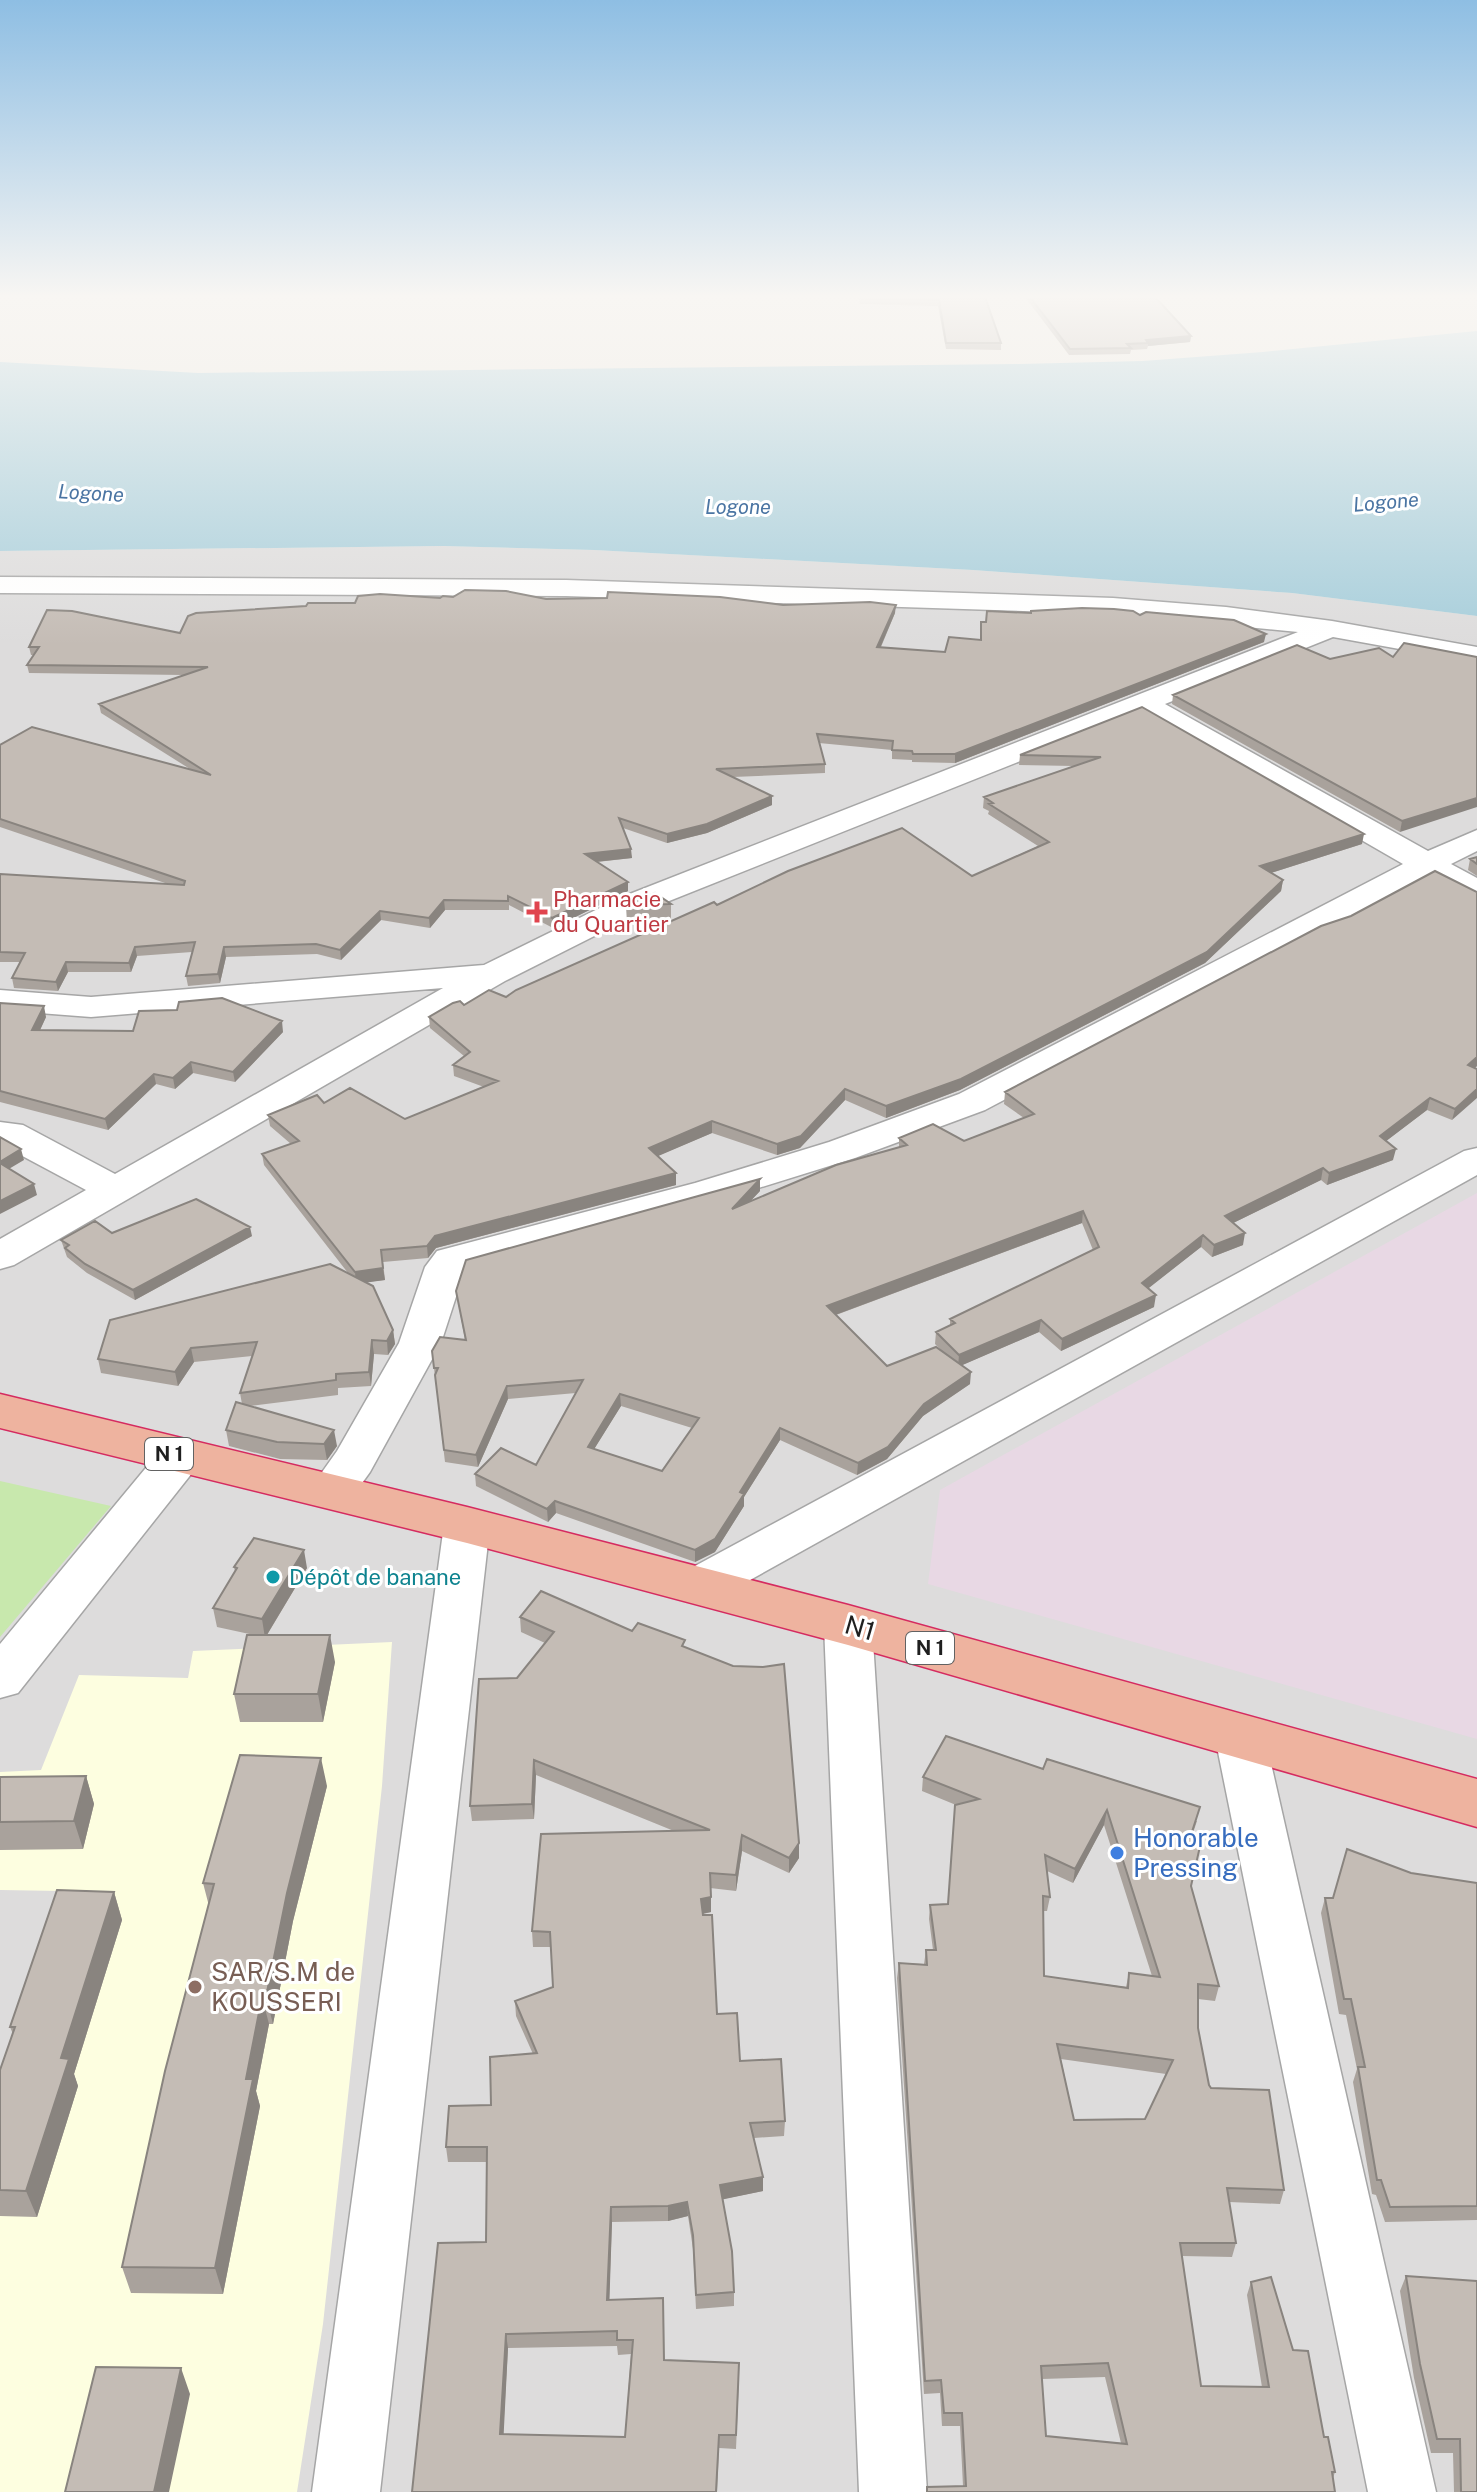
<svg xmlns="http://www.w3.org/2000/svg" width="1477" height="2492" font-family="'Public Sans',sans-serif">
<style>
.residential{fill:#dddcdc}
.industrial{fill:#e8d8e4}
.education{fill:#fdfee0}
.grass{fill:#c8e8ad}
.water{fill:#a7cedb}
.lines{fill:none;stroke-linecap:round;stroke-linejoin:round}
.minor-casing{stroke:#a6a6a6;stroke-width:3}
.trunk-casing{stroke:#d52b60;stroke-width:3}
.minor{fill:#fff;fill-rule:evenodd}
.trunk{fill:#eeb39f;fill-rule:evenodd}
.wall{fill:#a9a29c;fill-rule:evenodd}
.shaded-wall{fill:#89847f}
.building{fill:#c4bcb5;stroke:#89847f;stroke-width:2;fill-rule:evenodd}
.health-dot{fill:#e0444e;stroke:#fff;stroke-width:3}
.culture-dot{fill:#0f9aa8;stroke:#fff;stroke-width:3}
.shop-dot{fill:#3f7fe0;stroke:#fff;stroke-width:3}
.education-dot{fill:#8d6e63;stroke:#fff;stroke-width:3}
.labels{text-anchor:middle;stroke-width:6;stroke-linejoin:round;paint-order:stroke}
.far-water-label{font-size:20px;font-style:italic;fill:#4b75a3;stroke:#fff}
.shield{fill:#fff;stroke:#626262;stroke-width:2}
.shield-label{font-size:20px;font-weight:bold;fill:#1f1f1f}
.health-label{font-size:22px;fill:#be3a42;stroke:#fff;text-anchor:start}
.culture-label{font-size:22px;fill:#0d838f;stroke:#fff;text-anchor:start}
.near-street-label{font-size:26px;fill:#1f1f1f;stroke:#fff}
.near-shop-label{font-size:26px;fill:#366cbe;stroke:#fff;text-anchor:start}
.near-education-label{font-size:26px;fill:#785e54;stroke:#fff;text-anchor:start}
</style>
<rect width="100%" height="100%" fill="#efece5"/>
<path class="residential" d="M443,546L594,550L973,570L1292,593L1477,616V2492H0V551Z"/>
<path class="industrial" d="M1477,1193V1739L928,1584L940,1490Z"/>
<path class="education" d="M392,1642L382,1786L323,2324L297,2492H0V2084L61,1891L0,1890V1772L41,1770L79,1675L188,1678L193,1651Z"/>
<path class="grass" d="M0,1481L111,1506L0,1637Z"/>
<path class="water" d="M1477,331V616L1292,593L973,570L594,550L443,546L0,551V362L198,373L1020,364L1143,361L1263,352Z"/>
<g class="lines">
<defs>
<path id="minor" d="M0,577L566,580L1113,598L1226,607L1332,621L1477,647V663L1333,637L1165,704L1428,851L1477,830V851L1451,864L1477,878V901L1427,876L985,1110L855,1158L723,1199L465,1269L441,1343L370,1472L347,1504L331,1508L315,1504L308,1492L337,1451L399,1343L425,1267L437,1251L695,1183L829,1142L959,1094L1403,864L1141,713L644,911L505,981L14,1265L0,1269V1239L86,1190L0,1144V1122L23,1125L115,1174L443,988L91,1017L0,1010V990L91,997L484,965L622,897L1298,632L1113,614L566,596L0,593Z
M1477,1148V1175L716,1599L699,1604L682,1599L675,1586L682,1573L1464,1151Z
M180,1441L196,1446L202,1457L196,1468L18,1693L0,1698V1644L164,1446Z
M467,1508L483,1513L490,1525L380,2492H312L444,1525L451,1513Z
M848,1607L865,1612L872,1625L927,2492H859L824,1625L831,1612Z
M1240,1717L1258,1723L1265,1737L1436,2492H1368L1215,1737L1222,1723Z"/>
<path id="trunk" d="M0,1394L467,1507L848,1605L1477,1779V1827L848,1645L467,1543L0,1428Z"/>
</defs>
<use href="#minor" class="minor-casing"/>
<use href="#trunk" class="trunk-casing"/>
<use href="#minor" class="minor"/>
<use href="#trunk" class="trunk"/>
</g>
<path class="wall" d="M859,297H985L1001,343V350L946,349L938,306L860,304Z
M1025,297H1287L1156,298L1191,336L1190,342L1148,346L1147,349L1131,350L1130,354L1069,355Z
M453,597L783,605L895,613L881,647L945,652L980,640L986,622L1031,613L1140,615L1264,642L955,763L912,762V760L892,759V750L819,743L825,764V773L733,777L772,805L707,833L667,843L623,828L632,858L597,862L628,891L553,928L509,905V910H445L430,928L381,920L341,960L317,954L226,957L220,983L188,986L186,976L192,952L137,956L131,972H68L58,991L14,988L12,978L20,962H0V874L171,885L0,827V745L190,769L101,713L99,704L184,675L29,673L27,665L34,655H31L29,647L180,633L355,603Z
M1393,657H1477L1400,832L1172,704L1173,695L1330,659Z
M1142,707L1362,844L1271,873L1283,880L1281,891L1205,963L960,1090L886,1118L845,1100L800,1148L777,1155L712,1133L657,1156L676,1173V1185L436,1248L428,1258L383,1262L385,1280L366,1282L393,1330L395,1344L388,1355L374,1354L371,1386L338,1388V1395L250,1406L337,1446L327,1460L280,1459L229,1446L226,1430L242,1404L240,1393L252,1356L194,1362L178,1386L101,1373L98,1359L348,1273L264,1165L262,1154L291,1144L270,1126L268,1115L324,1103L405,1119L484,1087L454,1076L453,1065L464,1056L430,1028L429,1017L464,1005L506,997L717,905L972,876L1038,846L988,814L989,811L983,808L984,797L1074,766L1019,765L1020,755Z
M1477,857V876L1468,870L1470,859Z
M1477,892V1066L1475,1068L1452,1120L1427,1110L1386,1141L1393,1160L1327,1185L1321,1180L1233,1223L1243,1245L1212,1257L1201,1247L1148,1288L1154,1307L1061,1351L1039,1332L962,1365L970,1384L923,1416L887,1459L857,1475L780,1440L744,1497V1506L715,1552L695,1562L556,1513L548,1522L476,1486L475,1474L536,1465L576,1393L508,1399L478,1467L445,1462L432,1351L465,1340L456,1291L760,1191L750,1201L899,1147V1138L964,1141L1024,1118L1004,1104L1005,1092ZM1082,1223L1093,1250L950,1319V1325L936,1332L935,1344L945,1354L887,1366L836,1315ZM621,1406L692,1428L662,1471L594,1449Z
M671,904V920L627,923L626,906Z
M0,1003L46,1017L40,1030L283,1032L235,1082L193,1073L175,1089L156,1084L108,1130L0,1102Z
M112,1233L252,1236L135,1300L87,1273L67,1257L61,1240Z
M234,1567L307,1568L267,1635L335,1662L323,1722H240L234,1694L254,1635L217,1627L213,1608L235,1571Z
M520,1617L632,1631L685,1647L799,1843V1858L789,1873L742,1851L736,1891L710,1888L711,1912L703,1914L717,2014L740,2061L785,2121L784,2136L754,2138L763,2177V2191L723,2199L734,2292V2306L696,2309L693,2249L688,2216L668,2221L612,2222L609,2300L665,2360L739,2378L736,2449L719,2448L717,2492H412L486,2242L487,2162H448L446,2147L491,2105L533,2054L516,2016L515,2001L553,1987L551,1947H533L532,1931L674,1831L536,1775L534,1819L472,1821L470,1806L517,1678L545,1643L521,1632ZM617,2346L618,2355L631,2354L625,2437L503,2434L508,2348Z
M86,1776L94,1804L83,1849L0,1850V1777Z
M923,1777L1197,1821L1191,1839V1887L1219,1986L1215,2001L1198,1999V2028L1209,2085L1284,2190L1280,2204L1229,2202L1236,2243L1232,2257L1182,2256L1201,2386L1262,2387L1247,2295L1251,2282L1293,2350L1335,2472L1333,2478L1335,2492H926L927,2487L963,2486L960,2426H942L940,2393L924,2394L897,1978L899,1963L924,1964L926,1950H933L929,1919L930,1905L948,1904L956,1805L922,1791ZM1104,1825L1152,1976L1129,1973L1126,1987L1044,1976L1043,1911H1047L1050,1897L1047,1871L1073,1883ZM1061,2059L1166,2074L1145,2119L1074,2120ZM1105,2377L1121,2443L1046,2436L1042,2379Z
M327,1786L293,1921L273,2024H269L256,2091L260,2106L223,2294L131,2293L122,2267L209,1906L203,1883Z
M1411,1873L1477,1883V2220L1385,2222L1376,2195L1372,2194L1353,2082L1357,2069L1346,2015L1339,2014L1321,1913L1325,1898H1333Z
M114,1892L122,1920L74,2074L78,2086L37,2217L0,2216V2070L13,2034L10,2027Z
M1406,2276L1477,2492H1454L1453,2453H1431L1414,2378L1400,2291Z"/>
<path class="shaded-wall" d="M1191,336L1190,342L1148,346V343L1146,340Z
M896,605L895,613L877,655V647Z
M1266,634L1264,642L955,763V754Z
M772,796V805L707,833L667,843V834Z
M1477,798V807L1400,832L1402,821Z
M1364,834L1362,844L1258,877L1260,866Z
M631,849L632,858L585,863V854Z
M1283,880L1281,891L1205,963L960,1090L886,1118V1106Z
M628,882V891L553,928L552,918Z
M444,900L445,910L430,928L429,918Z
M380,911L381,920L341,960L340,950Z
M135,947L137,956L131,972L129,963Z
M224,947L226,957L220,983L218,974Z
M66,962L68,972L58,991L56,982Z
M44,1006L46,1017L35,1041L32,1030Z
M282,1021L283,1032L235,1082L233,1072Z
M1477,1057V1066L1465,1076L1468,1065Z
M191,1062L193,1073L175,1089L173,1078Z
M154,1074L156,1084L108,1130L105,1119Z
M845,1089V1100L800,1148L777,1155V1144Z
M1477,1089V1098L1452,1120L1455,1109Z
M1430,1098L1427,1110L1377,1148L1380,1136Z
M712,1121V1133L649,1160V1148Z
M21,1149L24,1160L2,1173L0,1162Z
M1396,1149L1393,1160L1327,1185L1329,1173Z
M1323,1168L1321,1180L1223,1228L1225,1216Z
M676,1173V1185L436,1248L428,1258L427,1246L435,1236Z
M760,1179V1191L732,1221V1209Z
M34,1184L37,1195L0,1214V1201Z
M1083,1211L1082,1223L827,1318V1306Z
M250,1227L252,1236L135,1300L133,1290Z
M1245,1233L1243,1245L1212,1257L1214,1245Z
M1203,1235L1201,1247L1140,1295L1142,1283Z
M383,1268L385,1280L356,1284L355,1272Z
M1156,1295L1154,1307L1061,1351L1062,1339Z
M1041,1320L1039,1332L958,1367L959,1355Z
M393,1330L395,1344L388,1355L387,1341Z
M372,1340L374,1354L371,1386L369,1372Z
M191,1348L194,1362L178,1386L175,1372Z
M971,1372L970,1384L923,1416L887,1459L857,1475L858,1463L924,1404Z
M507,1386L508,1399L478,1467L476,1455Z
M620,1394L621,1406L588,1459V1447Z
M780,1428V1440L744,1497V1506L715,1552L695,1562V1550L740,1492Z
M334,1430L337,1446L327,1460L324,1444Z
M555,1501L556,1513L548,1522L547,1509Z
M304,1550L307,1568L265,1638L262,1619Z
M330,1635L335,1662L323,1722L318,1694Z
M321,1758L327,1786L293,1921L273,2024L266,1997L287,1893Z
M534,1760L536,1775L534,1819L532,1804Z
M86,1776L94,1804L83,1849L74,1821Z
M1107,1810L1104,1825L1073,1883L1075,1869Z
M742,1835V1851L736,1891V1875Z
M799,1843V1858L789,1873V1858Z
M114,1892L122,1920L74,2074L78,2086L37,2217L26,2191L61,2058Z
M711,1897V1912L701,1914V1899Z
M262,1997L269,2024L256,2091L260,2106L223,2294L215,2268L246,2079Z
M763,2177V2191L720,2200V2185Z
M687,2202L688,2216L668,2221V2206Z
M611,2207L612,2222L609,2314L607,2300Z
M506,2334L508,2348L503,2447L500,2434Z
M181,2368L190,2394L169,2492H154Z"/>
<path class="building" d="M860,297H985L1001,343H946L939,300L861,298Z
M1030,297H1155L1191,336L1146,340L1148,343L1127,344L1131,348L1070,349Z
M465,590L506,591L546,599L607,598L608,592L720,597L783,605L870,602L896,605L877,647L945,652L949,637L981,640V622H986L987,611L1031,613V611L1082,608L1114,609L1133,611L1140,615L1146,612L1234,620L1266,634L955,754H913L912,751L892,750L893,741L817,734L825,764L716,769L772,796L707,824L667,834L619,818L631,849L585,854L628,882L552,918L508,896V901L444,900L429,918L380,911L340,950L316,944L224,947L218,974L186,976L195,942L135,947L129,963L66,962L56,982L12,978L25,953L0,952V874L184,885L185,881L0,819V745L32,727L211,775L99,704L208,667L27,665L39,647H29L47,610L72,611L180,633L188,616L196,613L306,606L308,603H355L358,596L380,594L440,598L443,596L453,597Z
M1404,643L1477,657V798L1402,821L1173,695L1297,645L1330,659L1379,648L1393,657Z
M1142,707L1364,834L1260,866L1283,880L1207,952L961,1079L886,1106L845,1089L801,1136L777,1144L712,1121L649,1148L676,1173L435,1236L427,1246L381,1250L383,1268L355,1272L262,1154L299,1141L268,1115L317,1095L324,1103L350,1088L405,1119L498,1081L453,1065L470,1052L429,1017L453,1003L460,1001L464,1005L489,990L506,997L516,990L714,902L717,905L788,871L902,828L972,876L1049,842L989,804L993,803L984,797L1101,757L1020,755Z
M1477,857V864L1470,859Z
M1435,871L1477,892V1057L1468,1065L1477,1069V1089L1455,1109L1430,1098L1380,1136L1396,1149L1329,1173L1323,1168L1225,1216L1245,1233L1214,1245L1203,1235L1142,1283L1156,1295L1062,1339L1041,1320L959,1355L936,1332L955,1323L950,1319L1099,1247L1083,1211L827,1306L887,1366L936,1347L971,1372L924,1404L888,1447L858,1463L780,1428L740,1492L744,1494L715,1539L695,1550L555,1501L547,1509L475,1474L501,1448L536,1465L583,1380L507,1386L476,1455L444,1450L435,1375L438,1368H434L432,1351L440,1337L466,1340L456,1291L466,1260L760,1179L732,1209L836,1165L907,1145L899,1138L933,1124L964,1141L1034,1114L1005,1092L1321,926L1351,916ZM620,1394L699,1418L662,1471L588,1447Z
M655,893L671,904L626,906Z
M222,998L282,1021L233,1072L191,1062L173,1078L154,1074L105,1119L0,1091V1003L44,1006L32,1030L133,1031L139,1011L177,1010L179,1002Z
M0,1137L21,1149L0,1162Z
M0,1163L34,1184L0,1201Z
M196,1199L250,1227L133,1290L85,1264L65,1248L69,1245L61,1240L95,1221L112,1233Z
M330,1264L373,1286L393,1330L387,1341L372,1340L369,1372L336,1374V1380L240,1393L257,1342L191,1348L175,1372L98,1359L110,1320Z
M236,1402L334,1430L324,1444L277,1442L226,1430Z
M254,1538L304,1550L262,1619L213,1608L237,1568L234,1567Z
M541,1591L632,1631L638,1623L685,1640L682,1646L733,1666L763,1667L784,1664L799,1843L789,1858L742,1835L736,1875L710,1873L711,1897L701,1899L703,1915H712L717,2014L737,2013L740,2061L781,2059L785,2121L750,2123L763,2177L720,2185L732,2251L734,2292L696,2295L693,2235L687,2202L668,2206L611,2207L607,2300L663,2298L664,2360L739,2363L736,2435H719L716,2492H412L438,2243L486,2242L487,2147H446L449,2106L491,2105L490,2057L537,2053L515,2001L553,1987L550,1932L532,1931L541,1834L710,1830L534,1760L532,1804L470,1806L479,1679L517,1678L554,1632L520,1617ZM617,2331V2340H633L625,2437L500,2434L506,2334Z
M247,1635H330L318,1694H234Z
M946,1736L1043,1769L1047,1759L1200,1807L1190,1838L1201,1842L1191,1886L1219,1986L1198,1984V2028L1209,2085L1211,2088L1269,2090L1284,2190L1227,2188L1236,2243H1180L1201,2386L1269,2387L1251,2282L1271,2277L1293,2350L1308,2351L1324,2437H1328L1335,2472H1332L1335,2492H927V2487L966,2486L962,2413H944L941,2380L925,2381L899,1963L927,1965L926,1950H936L930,1905L948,1904L955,1805L979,1799L923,1777ZM1107,1810L1160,1977L1129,1973L1128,1988L1044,1976L1043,1896L1050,1897L1045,1855L1075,1869ZM1057,2044L1173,2060L1145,2119L1074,2120ZM1108,2363L1127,2444L1046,2436L1041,2366Z
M240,1755L321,1758L287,1893L266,1997H262L246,2079H253L215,2268L122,2267L165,2071L214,1884L203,1883Z
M86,1776L74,1821L0,1822V1777Z
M1347,1849L1411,1873L1477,1883V2206L1390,2207L1381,2180H1377L1358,2067H1365L1351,1999H1344L1325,1898H1333Z
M57,1890L114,1892L61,2058L69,2059L26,2191L0,2190V2070L15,2027H10Z
M1406,2276L1477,2281V2492H1461L1460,2439H1437L1420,2364Z
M96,2367L181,2368L154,2492H65Z"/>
<linearGradient id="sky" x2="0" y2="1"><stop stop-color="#8ebee3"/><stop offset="0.46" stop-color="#f8f6f3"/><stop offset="1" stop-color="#f8f6f3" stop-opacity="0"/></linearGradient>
<rect width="1477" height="645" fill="url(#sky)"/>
<path class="health-dot" d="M533 900h8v8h8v8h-8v8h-8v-8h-8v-8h8z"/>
<circle class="culture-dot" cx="273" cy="1577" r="8"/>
<circle class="shop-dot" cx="1117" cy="1853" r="8"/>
<circle class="education-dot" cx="195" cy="1987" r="8"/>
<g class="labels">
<g class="far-water-label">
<text transform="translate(91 493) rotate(3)" y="7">Logone</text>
<text transform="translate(1386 502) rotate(-5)" y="7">Logone</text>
<text x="738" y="514">Logone</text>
</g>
<g class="shield">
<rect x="145" y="1438" width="48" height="32" rx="6"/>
<rect x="906" y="1632" width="48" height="32" rx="6"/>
</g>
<g class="shield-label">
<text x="169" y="1461">N 1</text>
<text x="930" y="1655">N 1</text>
</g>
<g class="health-label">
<text x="553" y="907">Pharmacie<tspan x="553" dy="25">du Quartier</tspan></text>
</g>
<g class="culture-label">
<text x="289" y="1585">Dépôt de banane</text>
</g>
<g class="near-street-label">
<text transform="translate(860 1628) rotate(16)" y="9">N1</text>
</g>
<g class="near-shop-label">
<text x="1133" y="1847">Honorable<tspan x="1133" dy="30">Pressing</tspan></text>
</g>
<g class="near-education-label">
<text x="211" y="1981">SAR/S.M de<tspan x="211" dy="30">KOUSSERI</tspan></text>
</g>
</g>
</svg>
